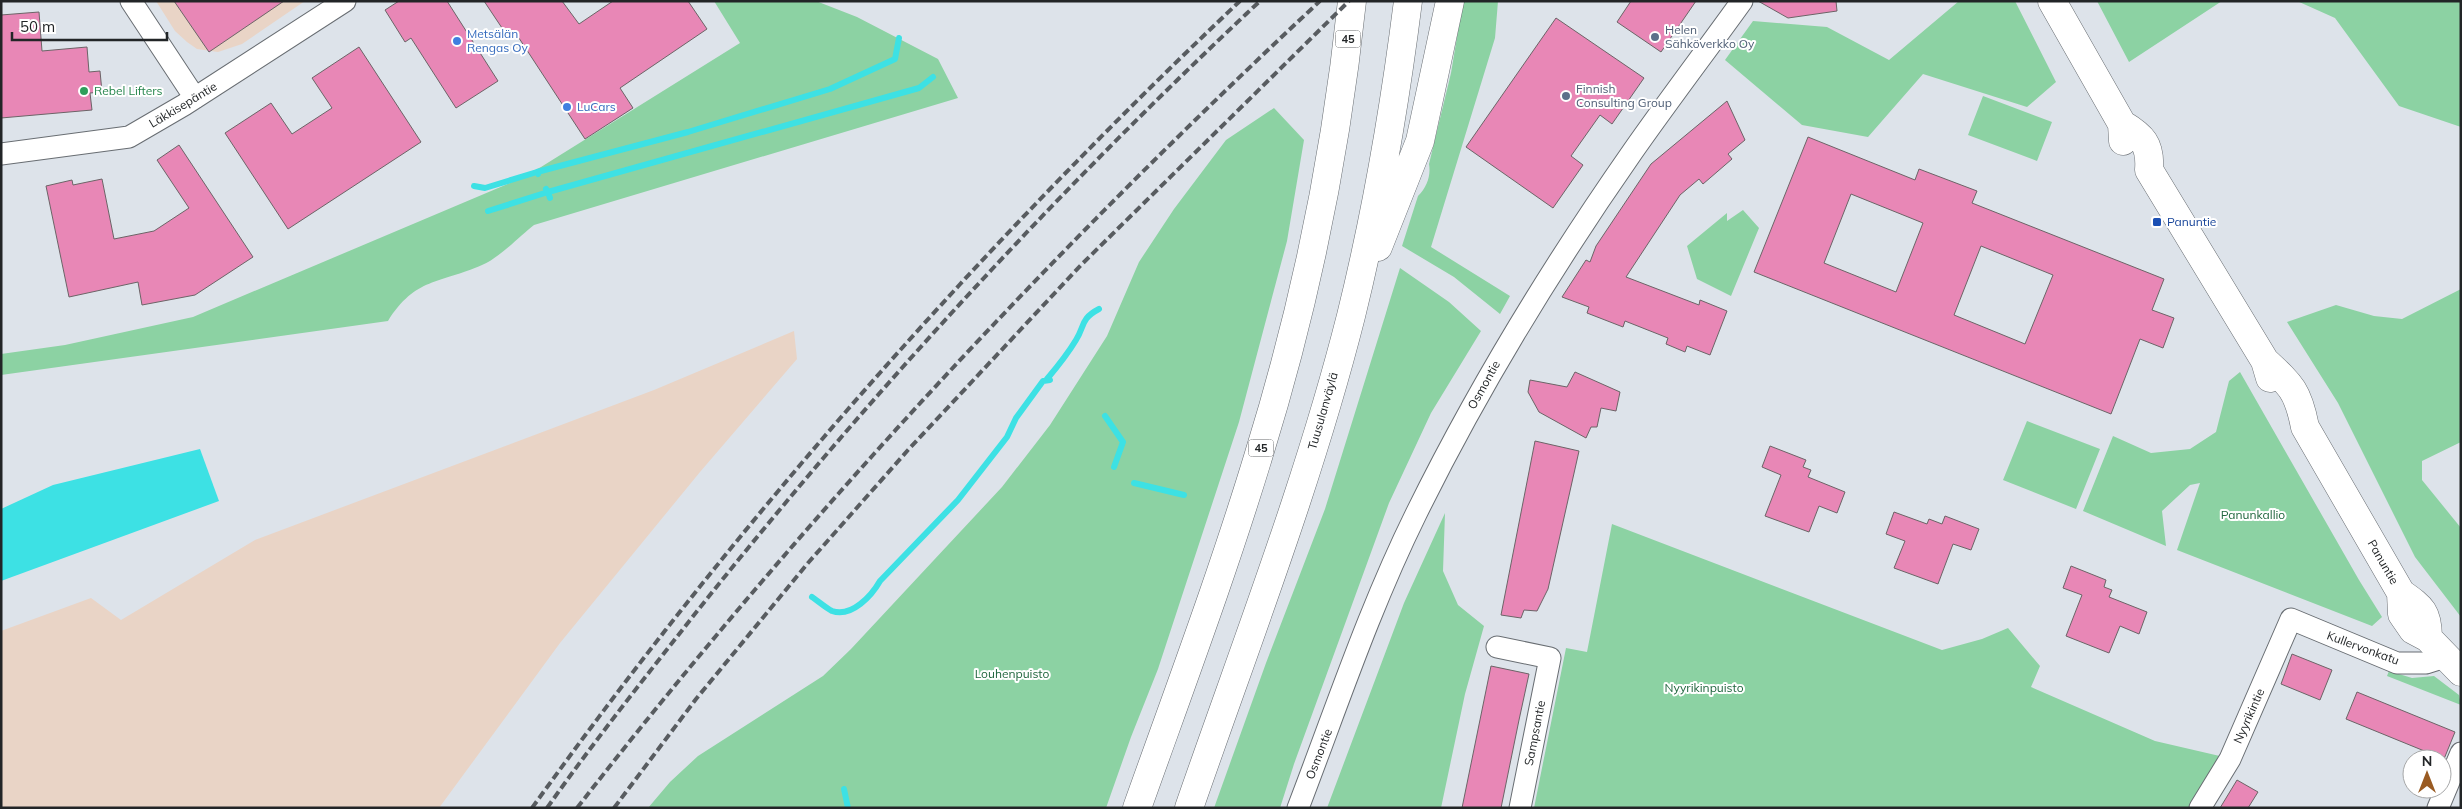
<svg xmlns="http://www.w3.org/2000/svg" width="2462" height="809" font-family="Mulish,sans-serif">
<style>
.industrial{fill:#e9d4c6}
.green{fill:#8cd2a3}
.water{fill:#3de1e4}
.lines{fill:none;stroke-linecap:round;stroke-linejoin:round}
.stream{stroke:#3de1e4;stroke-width:6}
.building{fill:#e887b6;stroke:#6c6467;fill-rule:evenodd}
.minor-casing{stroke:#686d72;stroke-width:23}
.major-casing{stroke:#686d72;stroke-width:29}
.highway-casing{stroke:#686d72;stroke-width:29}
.minor{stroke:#fff;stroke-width:21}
.major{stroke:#fff;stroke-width:28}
.highway{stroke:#fff;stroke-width:28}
.rail{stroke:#585c60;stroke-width:4;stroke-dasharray:8 4;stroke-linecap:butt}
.service-dot{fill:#5c6f8a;stroke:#fff;stroke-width:2}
.shop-dot{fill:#3f7fe0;stroke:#fff;stroke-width:2}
.leisure-dot{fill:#2e9e5b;stroke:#fff;stroke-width:2}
.transit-dot{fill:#1a4fb4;stroke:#fff;stroke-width:2}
.labels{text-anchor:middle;stroke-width:4;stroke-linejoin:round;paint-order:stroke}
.shield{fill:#fff;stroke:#646668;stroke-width:1}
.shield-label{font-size:11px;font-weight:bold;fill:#222527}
.service-label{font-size:12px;fill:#4e5e75;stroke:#fff;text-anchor:start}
.shop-label{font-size:12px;fill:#366cbe;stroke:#fff;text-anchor:start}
.leisure-label{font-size:12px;fill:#27864d;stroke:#fff;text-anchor:start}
.street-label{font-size:12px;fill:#222527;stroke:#fff}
.transit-label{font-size:12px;fill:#164399;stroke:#fff;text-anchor:start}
.park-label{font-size:12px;fill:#20663e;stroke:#fff}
</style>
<rect width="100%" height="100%" fill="#dde3ea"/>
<path class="industrial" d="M156,1H305L242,44L218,52L197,49L187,42L175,31Z
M794,331L797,359L700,472L560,643L439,808H1V631L91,598L121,620L255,540L654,390Z"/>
<path class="green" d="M714,1H816L857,17L938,59L958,98L534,225C520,236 499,258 482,265C439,284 416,277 388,321L1,375V354L65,345L193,317L510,183L541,167L740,43Z
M1463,1H1498L1495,38L1431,247L1510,296L1500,314L1454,277L1402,246L1418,196C1427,187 1431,176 1429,164L1451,73Z
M1959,1H2015L2056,82L2027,107L1923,74L1868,137L1802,125L1725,60L1753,21L1827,27L1889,60Z
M2097,1H2222L2129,62Z
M2297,1H2461V127L2399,106L2335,18Z
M1983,96L2052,122L2037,161L1968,135Z
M1274,108L1304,140L1287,241L1239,422L1158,669L1131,737L1106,808H648L670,782L698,756L823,676L851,649L1002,487L1050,425L1107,336L1139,262L1174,209L1226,140Z
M1743,210L1759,228L1731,296L1697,279L1687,246L1727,213V221Z
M1400,268L1449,302L1481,331L1431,413L1389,503L1294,764L1280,808H1214L1266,663L1325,509Z
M2461,289V442L2422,461V480L2461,528V617L2415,557L2338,403L2287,322L2336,305L2374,316L2402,319Z
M2240,372L2359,580L2382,617L2372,626L2177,550L2200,483L2190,485L2162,511L2166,546L2083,511L2113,436L2151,453L2190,449L2216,432L2229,381Z
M2027,421L2100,449L2076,509L2003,480Z
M1445,513L1443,571L1458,605L1484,626L1465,694L1441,808H1327L1404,603Z
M1612,524L1942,650L1982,639L2008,628L2040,666L2031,687L2155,741L2224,757L2190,808H1534L1566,648L1587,652Z
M2389,671L2412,678L2434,676L2459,695L2461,705L2387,676Z"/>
<path class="water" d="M200,449L219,501L1,581V509L53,485Z"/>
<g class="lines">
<path class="stream" d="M537,172L688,132L830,89L895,59L899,38
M474,186L485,188L537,172L538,174
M546,189L548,192L919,88L933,77
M488,211L548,192L550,198
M1047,379C1058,366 1067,355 1076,340C1085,326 1080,319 1099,309
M1105,416L1123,442L1114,467
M1134,483L1184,495
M812,597C818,601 826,608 832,611C852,618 872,595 880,581L958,500L1007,437L1016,418L1043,381L1050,380
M844,789L848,808"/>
</g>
<path class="building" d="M174,1H284L209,52Z
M399,1H447L498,81L456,108L411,38L405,42L385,10Z
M484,1H562L579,24L613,1H688L707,29L620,88L633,108L585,139L515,32L508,37Z
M1631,1H1696L1661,52L1617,22Z
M1758,1H1836L1837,11L1788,18Z
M39,12L42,51L87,47L89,72L100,71L102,92L90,93L92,110L1,118V15Z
M1556,18L1644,78L1612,124L1600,115L1571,156L1583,165L1553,208L1466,147Z
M359,47L421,142L288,229L225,133L271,103L292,134L332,108L312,78Z
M1727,101L1745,140L1728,154L1732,159L1703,184L1699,179L1680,195L1626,277L1699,305L1700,300L1727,311L1710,355L1687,346L1685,352L1666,344L1668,338L1625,321L1623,327L1587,313L1589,307L1562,297L1586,260L1590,262L1596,246L1651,164Z
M1808,137L1915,180L1919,169L1977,191L1972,203L2164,279L2152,310L2174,318L2163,348L2140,339L2111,414L1754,272ZM1851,194L1923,223L1896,292L1824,263ZM1981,246L2053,275L2025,344L1954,315Z
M179,145L253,257L195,295L142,305L138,282L69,297L46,186L72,180L73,185L102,179L114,239L154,231L189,208L157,160Z
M1575,372L1620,392L1616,411L1601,408L1597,427H1591L1586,438L1539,412L1528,392L1530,380L1567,387Z
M1535,441L1579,451L1548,589L1537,611L1524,610L1521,618L1501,615Z
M1770,446L1806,460L1803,467L1811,470L1808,477L1845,492L1837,513L1819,506L1809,532L1765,516L1781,475L1762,467Z
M1894,512L1927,524L1929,519L1942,524L1945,516L1979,529L1971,550L1953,544L1938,584L1894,568L1905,541L1886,534Z
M2071,566L2106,580L2104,587L2112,590L2109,597L2147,612L2139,634L2120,626L2109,653L2066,636L2082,595L2063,588Z
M2292,654L2332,670L2320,700L2281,684Z
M1491,666L1529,674L1519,720L1501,808H1462Z
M2357,692L2455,732L2444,759L2346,719Z
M2237,780L2258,792L2248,808H2220Z"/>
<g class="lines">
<defs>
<path id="minor" d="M131,1L195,98
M1,154L129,137L184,105L345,1
M1497,647L1550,658L1520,808
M1298,808C1336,709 1369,609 1416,514C1478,388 1552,267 1633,151C1668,101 1706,51 1742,1
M2200,808L2230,759L2291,619L2397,663H2426L2445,657
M2438,808L2461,753"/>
<path id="major" d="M2052,1L2122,124L2123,141
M2122,124C2142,136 2151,144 2149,170L2265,361L2270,378
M2265,361C2291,385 2298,391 2305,427L2401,593L2402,614L2413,630L2428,638L2461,672
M2401,593C2422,608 2428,612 2428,638"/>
<path id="highway" d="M1378,247L1420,141L1450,1
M1137,808C1179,690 1223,573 1259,454C1305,306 1336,155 1352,1
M1189,808C1245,646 1309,482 1351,316C1376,215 1395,104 1408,1"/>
</defs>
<use href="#minor" class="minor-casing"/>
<use href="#major" class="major-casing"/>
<use href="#highway" class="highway-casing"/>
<use href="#minor" class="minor"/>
<use href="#major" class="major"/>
<use href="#highway" class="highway"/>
<path class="rail" d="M532,808C741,517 980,247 1240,1
M547,808C595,740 647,675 698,610C870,394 1058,190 1260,1
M577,808C802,519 1052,251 1320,1
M614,808L696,699L808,563L908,450L1081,265L1349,1"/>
</g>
<g class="service-dot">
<circle cx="1655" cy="37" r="5"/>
<circle cx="1566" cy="96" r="5"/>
</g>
<g class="shop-dot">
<circle cx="457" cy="41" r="5"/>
<circle cx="567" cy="107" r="5"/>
</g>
<circle class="leisure-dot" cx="84" cy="91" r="5"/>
<rect class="transit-dot" x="2152" y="217" width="10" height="10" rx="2.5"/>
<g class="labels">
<g class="shield">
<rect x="1335.5" y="30.5" width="25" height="17" rx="4"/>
<rect x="1248.5" y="439.5" width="25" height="17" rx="4"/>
</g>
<g class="shield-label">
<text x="1348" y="43">45</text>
<text x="1261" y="452">45</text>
</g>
<g class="service-label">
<text x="1665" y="34">Helen<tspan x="1665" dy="14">Sähköverkko Oy</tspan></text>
<text x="1576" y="93">Finnish<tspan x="1576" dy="14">Consulting Group</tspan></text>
</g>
<g class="shop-label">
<text x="467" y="38">Metsälän<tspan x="467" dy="14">Rengas Oy</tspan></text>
<text x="577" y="111">LuCars</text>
</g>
<g class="leisure-label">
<text x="94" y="95">Rebel Lifters</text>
</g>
<g class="street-label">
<text transform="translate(183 105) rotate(-31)" y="4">Läkkisepäntie</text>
<text transform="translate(1484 385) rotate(-61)" y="4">Osmontie</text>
<text transform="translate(1323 411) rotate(-74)" y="4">Tuusulanväylä</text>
<text transform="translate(2383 562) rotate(60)" y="4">Panuntie</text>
<text transform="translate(2363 648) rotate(20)" y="4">Kullervonkatu</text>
<text transform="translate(2249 716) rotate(-66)" y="4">Nyyrikintie</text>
<text transform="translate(1535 733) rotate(-79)" y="4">Sampsantie</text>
<text transform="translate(1319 754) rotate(-69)" y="4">Osmontie</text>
</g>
<g class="transit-label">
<text x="2167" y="226">Panuntie</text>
</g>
<g class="park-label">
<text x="2253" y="519">Panunkallio</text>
<text x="1012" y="678">Louhenpuisto</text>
<text x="1704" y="692">Nyyrikinpuisto</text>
</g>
</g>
<rect width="2462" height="809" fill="none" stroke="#222527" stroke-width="5"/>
<g transform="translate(2427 774)"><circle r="24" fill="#ffffff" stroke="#a7a8a9"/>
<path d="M0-4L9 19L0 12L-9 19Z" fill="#9a5b22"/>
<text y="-8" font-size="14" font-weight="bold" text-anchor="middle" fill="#222527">N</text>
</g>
<path d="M12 32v8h155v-8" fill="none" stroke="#222527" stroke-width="2.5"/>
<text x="20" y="32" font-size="15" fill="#222527" stroke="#ffffff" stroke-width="4" paint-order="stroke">50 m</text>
</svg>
